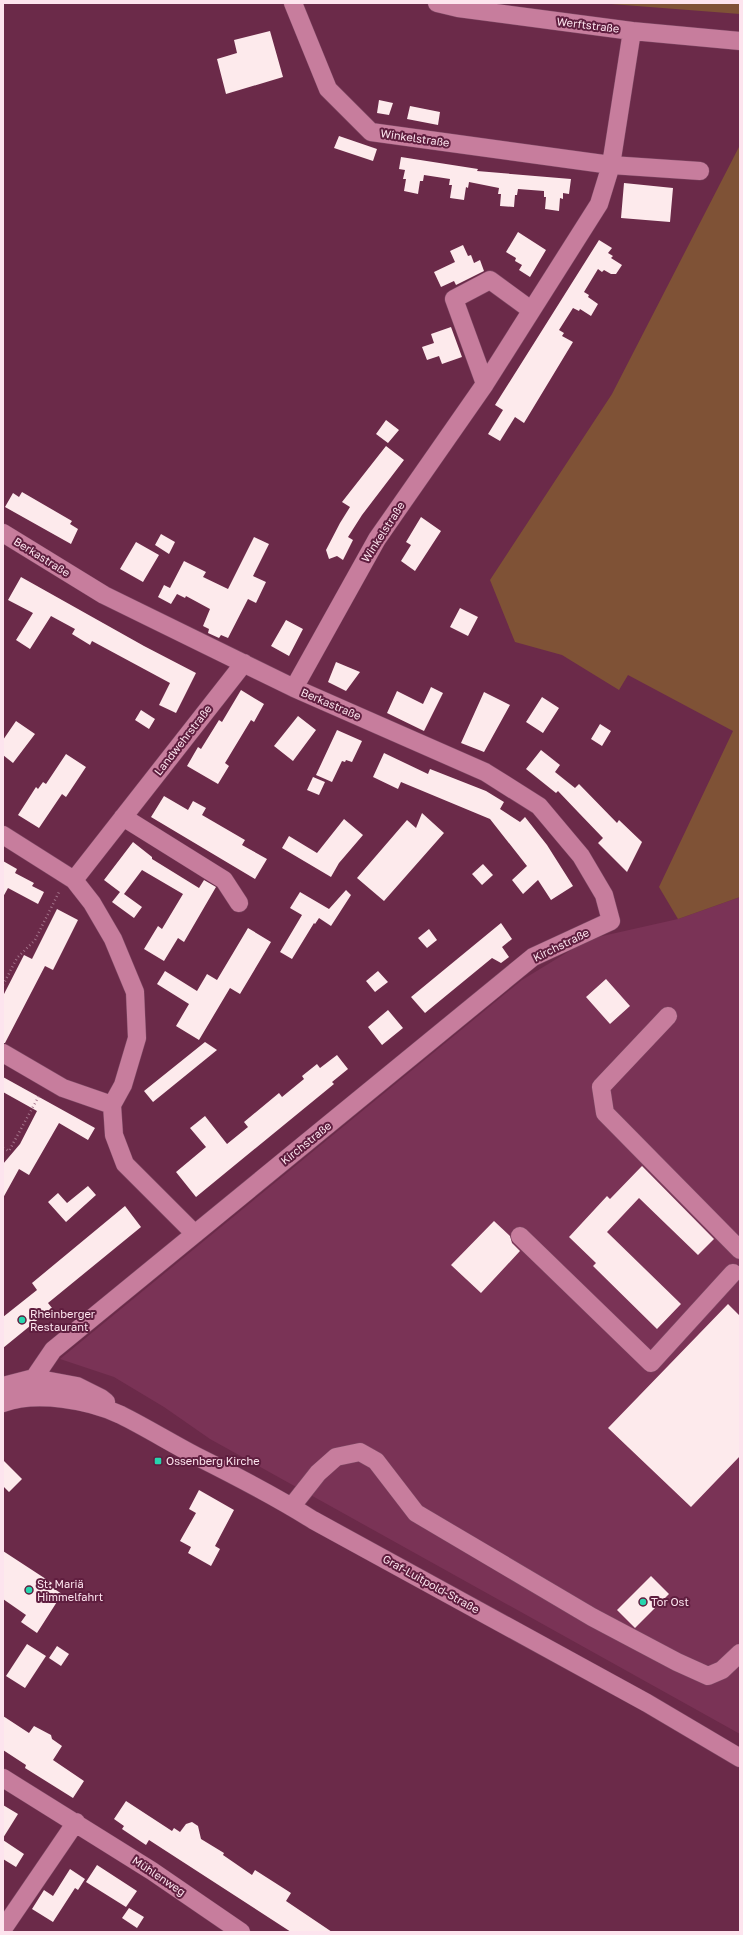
<svg xmlns="http://www.w3.org/2000/svg" width="743" height="1935" font-family="'Golos Text',sans-serif">
<style>
.built{fill:#7a3356}
.green{fill:#7f5236}
.building{fill:#fdeaec}
.lines{fill:none;stroke-linecap:round;stroke-linejoin:round}
.minor-casing{stroke:#7e4964;stroke-width:19}
.path{stroke:#a37289;stroke-width:2.5;stroke-dasharray:1 3;stroke-linecap:butt}
.minor{stroke:#c77d9d;stroke-width:18}
.poi-dot{fill:#26d5ae;stroke:#5f1e3f;stroke-width:1.5}
.labels{text-anchor:middle;stroke-width:4;stroke-linejoin:round;paint-order:stroke}
.street-label{font-size:11px;fill:#fde4ee;stroke:#5f1e3f}
.poi-label{font-size:11px;fill:#fde4ee;stroke:#5f1e3f;text-anchor:start}
</style>
<rect width="100%" height="100%" fill="#6b2a49"/>
<path class="built" d="M740,897V1734L210,1439L164,1407L114,1377L60,1359L522,980L589,939L678,919Z"/>
<path class="green" d="M598,3H740V14Z
M740,145V897L678,919L659,887L733,731L628,675L619,690L562,655L515,642L490,580L612,394Z"/>
<path class="building" d="M270,31L283,77L226,94L217,59L237,53L234,40Z
M379,100L393,103L389,115L377,113Z
M410,106L440,112L438,125L407,119Z
M339,136L377,149L373,161L334,148Z
M401,157L478,169L477,171L571,179L569,194L563,193V199L560,198L559,211L545,209L546,197H544V191L518,189L517,195H515L514,207L500,206L501,194H498L499,188L469,182L468,188L466,187L464,200L450,198L452,185H449L450,179L424,175L423,181H420L418,194L404,191L406,179H403L405,170L399,169Z
M624,183L673,188L670,222L621,218Z
M518,232L546,250L530,277L519,270L522,265L515,261L516,258L506,252Z
M599,240L612,248L608,253L613,256L611,258L622,265L616,274H611L604,270L602,272L598,269L584,292L589,295L588,297L598,304L591,316L580,309L579,311L573,308L559,330L564,333L562,336L573,342L524,423L515,417L500,441L488,434L503,410L495,405Z
M463,245L468,256L471,255L474,263L480,260L484,271L456,285L454,281L441,287L434,272L455,262L450,251Z
M451,327L462,357L442,364L439,356L427,360L422,347L434,343L431,334Z
M386,420L399,430L388,443L376,434Z
M386,446L404,460L362,515L348,537L353,540L343,560L337,556L329,559L326,550L340,523L350,507L342,502Z
M22,492L72,521L70,524L78,529L71,544L5,507L13,493L19,497Z
M421,517L441,531L415,571L401,561L411,545L406,542Z
M161,534L175,542L169,554L155,545Z
M254,537L269,544L253,576L266,582L256,603L248,599L228,638L221,635L219,638L208,633L209,629L203,626L210,609L186,596L185,598L177,594L171,604L158,597L164,585L170,588L184,561L206,572L203,577L228,589Z
M136,542L159,555L143,582L120,569Z
M21,577L144,646L196,673L176,713L159,705L170,683L92,641L90,645L72,634L75,629L51,616L30,649L16,640L33,613L8,600Z
M460,608L478,617L468,636L450,627Z
M286,620L303,629L289,656L271,646Z
M336,662L360,672L346,691L328,682Z
M431,687L443,693L424,731L387,713L397,691L423,704Z
M241,690L264,704L254,722L251,720L225,763L229,766L218,784L187,766L198,747L201,749L219,720L222,722Z
M484,692L510,705L484,752L461,743Z
M542,697L559,708L543,733L526,722Z
M141,710L155,719L149,729L135,720Z
M298,716L316,730L293,761L274,746Z
M16,721L35,734L13,763L3,755V740Z
M600,724L611,731L602,746L591,739Z
M337,730L362,741L352,762L346,760L345,762L342,761L332,782L316,775Z
M541,750L560,765L555,772L575,788L579,784L617,823L619,820L642,842L627,872L598,843L603,838L578,812L558,791L556,793L526,769Z
M384,753L428,774L430,769L486,791L504,802L500,809L520,822L525,817L547,845L573,886L551,900L538,880L523,894L512,880L527,866L490,819L401,782L398,789L373,777Z
M66,754L86,767L66,797L62,794L39,828L18,815L36,787L38,789L43,782L46,784Z
M313,777L325,782L319,795L307,790Z
M164,796L188,810L193,801L206,808L202,815L245,840L242,845L267,859L255,879L151,817Z
M422,813L444,833L384,901L357,878L407,820L416,828Z
M344,819L363,835L339,863L331,877L282,848L289,836L317,853Z
M133,842L152,857V859L199,888L204,880L216,887L184,942L178,938L164,961L144,949L158,926L162,929L183,894L142,870L124,894L142,907L134,918L112,902L120,892L104,880Z
M3,861L17,869L15,873L34,883L32,886L44,892L38,904L8,888L3,897Z
M483,864L493,875L482,885L472,874Z
M346,890L351,895L331,926L319,918L315,924L314,923L292,959L280,952L302,915L290,908L300,892L329,909Z
M57,909L78,920L53,970L45,966L5,1043H3V996L24,955L32,959Z
M501,923L512,939L502,947L509,957L501,963L492,958L425,1013L411,997Z
M248,928L271,942L240,994L230,988L199,1040L176,1026L189,1004L157,984L165,971L197,991L207,974L217,980Z
M429,929L437,940L427,948L418,938Z
M378,971L388,982L375,992L366,981Z
M606,979L630,1006L610,1024L586,997Z
M388,1010L403,1028L382,1045L368,1027Z
M205,1042L217,1050L153,1102L144,1091Z
M337,1055L348,1069L332,1082L334,1084L196,1197L176,1172L206,1147L190,1128L205,1116L227,1144L248,1127L244,1122L279,1093L282,1097L304,1079L302,1076L317,1064L320,1068Z
M3,1077L95,1128L88,1140L59,1123L29,1175L19,1169L3,1198V1164L20,1144L37,1111L3,1092Z
M642,1166L714,1239L698,1255L639,1198L607,1232L681,1304L657,1329L593,1266L596,1263L569,1237L607,1196L610,1199Z
M88,1186L96,1195L66,1222L48,1202L58,1193L67,1203Z
M125,1206L141,1227L48,1303L52,1308L3,1348V1317L37,1290L32,1283Z
M494,1221L510,1236L512,1243L520,1251L481,1293L451,1265Z
M728,1304L740,1316V1456L691,1507L608,1428Z
M3,1460L22,1479L9,1492L3,1486Z
M199,1490L234,1510L215,1546L220,1549L211,1566L188,1553L191,1547L180,1541L196,1513L189,1509Z
M3,1551L52,1583L50,1586L62,1594L37,1633L21,1622L26,1615L3,1599Z
M651,1576L669,1594L635,1628L617,1610Z
M27,1644L46,1656L25,1688L6,1676Z
M57,1646L69,1654L61,1666L49,1658Z
M3,1716L29,1733L34,1726L51,1735L52,1739L62,1746L53,1760L84,1781L73,1798L25,1768L26,1765L3,1750Z
M126,1801L172,1831L174,1828L180,1832L186,1824L192,1822L198,1826L201,1839L224,1853L223,1855L252,1875L255,1870L291,1893L286,1901L332,1932H291L149,1840L146,1845L122,1829L124,1826L114,1819Z
M3,1805L18,1814L3,1838Z
M3,1840L24,1854L16,1867L3,1859Z
M97,1865L137,1891L126,1907L86,1882Z
M70,1869L85,1879L78,1890L75,1888L53,1922L32,1909L44,1890L53,1896Z
M129,1908L144,1917L137,1928L122,1918Z"/>
<g class="lines">
<defs>
<path id="minor" d="M293,3L328,89L371,132L611,165L700,171
M437,3L458,8L632,31L740,41
M485,384L454,299L490,280L531,310
M3,533L104,595L294,688L485,772L539,806L581,856L604,895L611,921L533,957L53,1350L34,1378L36,1397
M294,688L377,539L485,384L599,204L611,165L632,31
M123,817L224,880L239,903
M3,835L74,880L92,903L113,939L135,992L137,1038L123,1085L112,1105L114,1135L125,1164L195,1234
M74,880L244,663
M668,1016L601,1087L605,1113L740,1250
M3,1053L63,1088L112,1105
M520,1236L651,1363L733,1273
M3,1386L34,1378L77,1386L101,1398L106,1402
M3,1403C37,1391 89,1400 121,1415C147,1428 171,1443 196,1456C236,1476 275,1496 313,1520L647,1703L740,1758
M292,1506L318,1473L336,1457L360,1452L376,1461L416,1513L592,1617L677,1662L708,1676L722,1670L740,1653
M3,1778L152,1871L241,1932
M3,1929L76,1822"/>
</defs>
<use href="#minor" class="minor-casing"/>
<path class="path" d="M3,985L17,958L35,940L60,890
M3,1148L9,1151L40,1094"/>
<use href="#minor" class="minor"/>
</g>
<g class="poi-dot">
<circle cx="22" cy="1320" r="4"/>
<rect x="154" y="1457" width="8" height="8" rx="2"/>
<circle cx="29" cy="1590" r="4"/>
<circle cx="643" cy="1602" r="4"/>
</g>
<g class="labels">
<g class="street-label">
<text transform="translate(588 25) rotate(7)" y="4">Werftstraße</text>
<text transform="translate(415 138) rotate(8)" y="4">Winkelstraße</text>
<text transform="translate(383 532) rotate(-57)" y="4">Winkelstraße</text>
<text transform="translate(42 557) rotate(32)" y="4">Berkastraße</text>
<text transform="translate(331 704) rotate(23)" y="4">Berkastraße</text>
<text transform="translate(183 740) rotate(-52)" y="4">Landwehrstraße</text>
<text transform="translate(561 945) rotate(-26)" y="4">Kirchstraße</text>
<text transform="translate(306 1143) rotate(-39)" y="4">Kirchstraße</text>
<text transform="translate(431 1584) rotate(29)" y="4">Graf-Luitpold-Straße</text>
<text transform="translate(159 1876) rotate(34)" y="4">Mühlenweg</text>
</g>
<g class="poi-label">
<text x="30" y="1318">Rheinberger<tspan x="30" dy="13">Restaurant</tspan></text>
<text x="166" y="1465">Ossenberg Kirche</text>
<text x="37" y="1588">St. Mariä<tspan x="37" dy="13">Himmelfahrt</tspan></text>
<text x="651" y="1606">Tor Ost</text>
</g>
</g>
<rect width="743" height="1935" fill="none" stroke="#fde4ee" stroke-width="8"/>
</svg>
